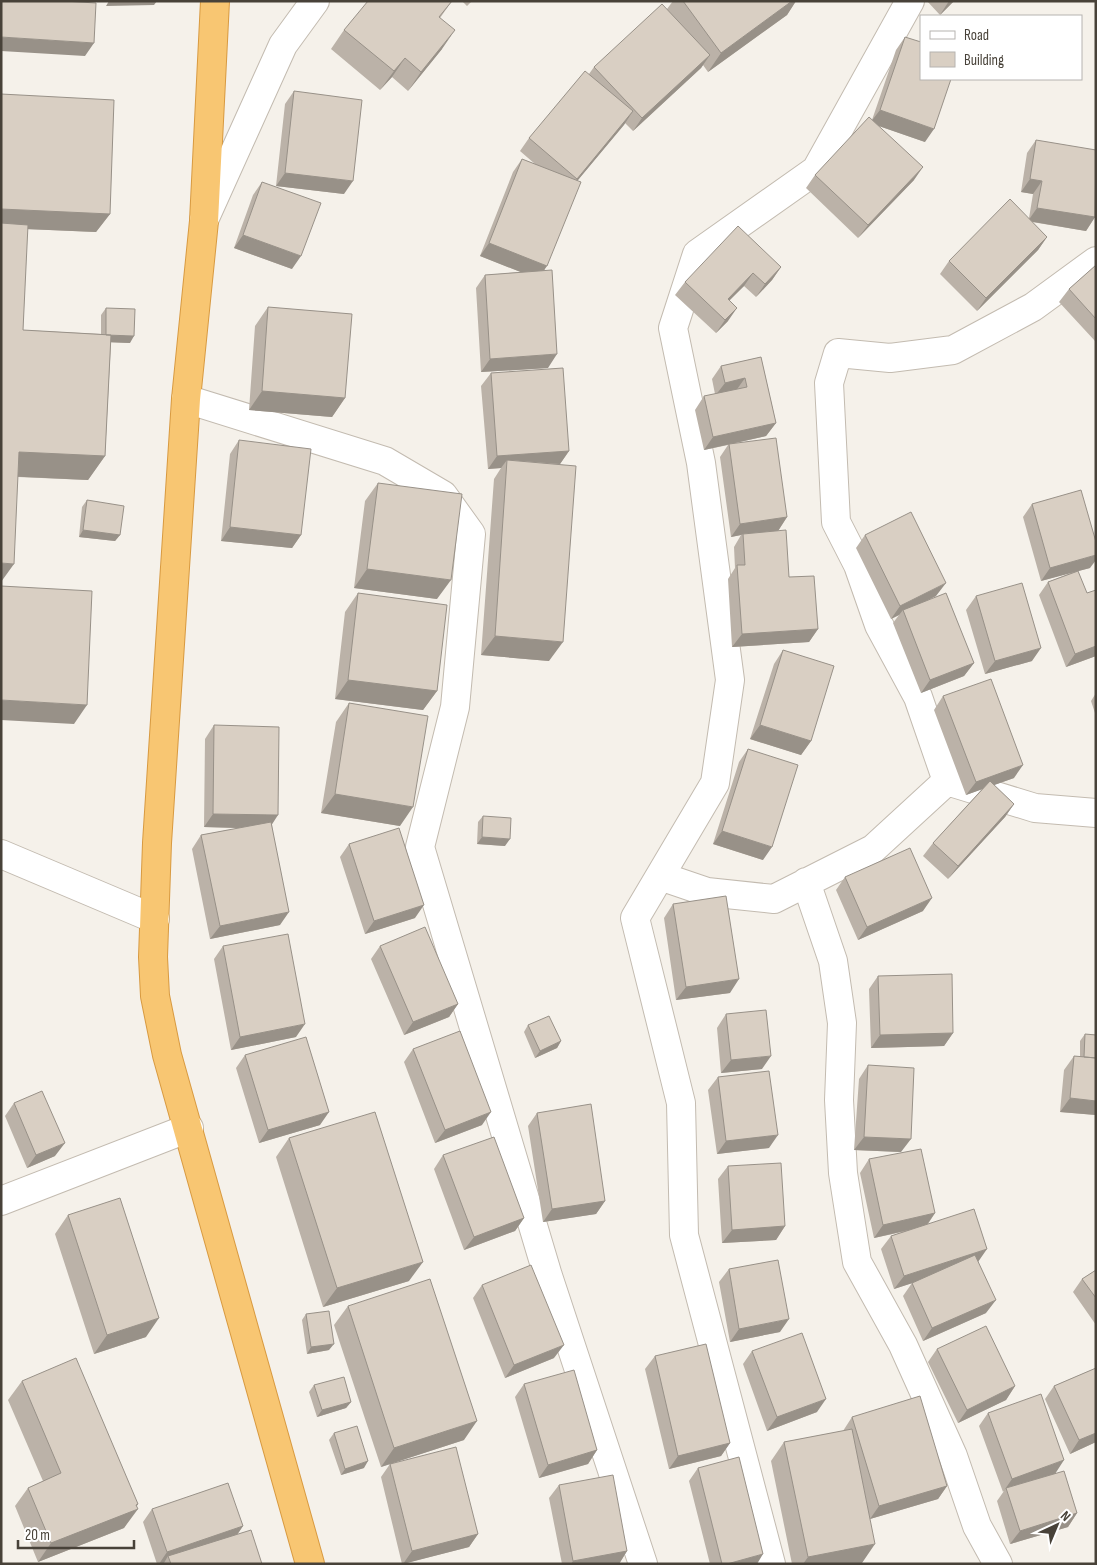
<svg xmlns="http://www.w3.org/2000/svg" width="1097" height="1565" font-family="'Sofia Sans Condensed',sans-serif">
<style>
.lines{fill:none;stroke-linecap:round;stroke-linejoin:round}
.minor-casing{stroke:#c3bbb0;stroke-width:30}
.highway-casing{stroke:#d89a41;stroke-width:30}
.minor{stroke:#fff;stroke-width:28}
.highway{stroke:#f8c672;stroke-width:28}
.wall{fill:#bbb2a8}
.shaded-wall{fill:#989188}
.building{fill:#d9cfc3;stroke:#989188}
</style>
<rect width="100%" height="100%" fill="#f5f1ea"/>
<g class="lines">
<defs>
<path id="minor" d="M204,220L283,45L315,1
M186,399L385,461L443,495L471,534L455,707L420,847L548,1276L643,1564
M947,781L1035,808L1096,813
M1,854L155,919
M660,876L707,892L774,899L873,849L947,781L918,697L879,625L858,565L836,522L829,383L838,353L890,358L953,350L1033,307L1096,261
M806,882L833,961L842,1023L839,1100L843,1173L857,1262L903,1345L953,1456L977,1526L998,1564
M1,1201L189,1128
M771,1564L684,1235L681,1103L635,918L715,783L730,680L701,463L673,328L697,254L816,170L910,1"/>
<path id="highway" d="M215,1L204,221L186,399L157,843L153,957L155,996L167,1055L310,1564"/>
</defs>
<use href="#minor" class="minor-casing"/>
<use href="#highway" class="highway-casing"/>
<use href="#minor" class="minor"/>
<use href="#highway" class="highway"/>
</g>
<path class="wall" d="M452,1L440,18L442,49L408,91L392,77L380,90L331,49L344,30Z
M462,1H472L467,6Z
M673,1H796L787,15L708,72L703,65L701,68L633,131L625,123L577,181L544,271L548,368L481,372L476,288L485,275L521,272L480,256L513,172L522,159L535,164L520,151L529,138L589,74L594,67L667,9Z
M927,1H954L940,15Z
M905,37L925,142L879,126L914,180L858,238L806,188L815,175L872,120L896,50Z
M294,91L344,194L276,186L285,104Z
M1,94L110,214L96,232L27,229L23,330L101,334V315L106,308L130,343L111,342L105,456L88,480L18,477Z
M1036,140L1095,217L1086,231L1032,222L1047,237L1038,250L977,311L940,274L949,261L1029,218L1033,194L1021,192L1027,153Z
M262,182L292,269L234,248L253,195Z
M1096,265V341H1095L1059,302L1069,289Z
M781,267L772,280L756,297L744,286L729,300L728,321L716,333L675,295L685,282Z
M268,307L345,398L332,417L249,410L255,326Z
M761,357L776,423L766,436L735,443L787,517L778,531L789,577L818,629L809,642L732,647L728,579L735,568L734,547L741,535L731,537L720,457L728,445L704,450L695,410L704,396L715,394L712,379L721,366Z
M491,373L569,451L560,464L549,661L481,655L494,479L501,468L488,469L481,386Z
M239,440L301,535L292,548L221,541L230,454Z
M378,483L437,599L354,588L365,501Z
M87,500L120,535L115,541L79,537L82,507Z
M1032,504L1090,568L1078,571L1096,656L1066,667L1039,595L1048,582L1073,572L1041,581L1023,517Z
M865,535L936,596L928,600L974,663L964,676L921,693L893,623L899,615L891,619L856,548Z
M358,593L437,691L423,710L335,699L345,612Z
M976,596L1032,661L985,674L966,610Z
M783,650L811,741L801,755L750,739L774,664Z
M1096,693V716L1091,701Z
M943,696L1014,778L994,785L1014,804L1005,817L948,879L923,856L933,843L982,789L966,795L934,710Z
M349,703L400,826L321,813L336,722Z
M214,725L272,825L280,925L210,939L192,849L201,835L239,828L204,827L205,739Z
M748,749L763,860L713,844L739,762Z
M483,816L505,846L477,844L478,822Z
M349,844L415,918L365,934L340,857Z
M845,877L923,911L858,940L836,890Z
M673,904L730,993L676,1000L664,918Z
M223,946L296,1037L231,1050L214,959Z
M380,946L458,1004L449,1017L404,1035L371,959Z
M878,976L953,1033L944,1046L871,1048L869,989Z
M726,1014L762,1069L721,1073L717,1028Z
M528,1025L561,1041L557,1048L535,1058L524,1032Z
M1085,1034L1096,1035V1115L1060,1112L1064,1070L1074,1056L1080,1057V1041Z
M413,1049L482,1125L435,1143L404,1062Z
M245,1055L320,1125L259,1143L236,1068Z
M868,1065L901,1152L854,1150L859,1079Z
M718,1077L769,1148L717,1154L708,1090Z
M14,1103L55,1156L27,1168L5,1116Z
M537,1113L605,1201L596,1214L543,1222L528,1126Z
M289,1138L409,1281L323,1307L276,1157Z
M443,1155L524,1218L515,1231L464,1250L434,1169Z
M869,1159L935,1213L928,1224L978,1261L986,1313L923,1341L903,1296L912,1283L894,1289L881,1249L891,1236L902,1232L874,1238L860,1173Z
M728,1166L785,1226L776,1240L722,1243L718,1179Z
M68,1215L146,1337L94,1354L55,1234Z
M729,1269L780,1332L730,1342L719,1282Z
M1096,1270V1325L1073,1292L1082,1279Z
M482,1285L554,1358L505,1378L473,1298Z
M348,1306L464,1440L393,1463L478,1534L469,1547L402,1564L381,1477L390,1464L381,1467L334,1325Z
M306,1314L329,1350L307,1354L302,1320Z
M937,1349L1015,1386L1006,1400L958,1423L928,1362Z
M752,1351L817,1412L767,1431L743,1364Z
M655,1356L730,1443L721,1456L669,1469L645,1369Z
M1096,1368V1442L1070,1454L1045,1399L1054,1386Z
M22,1381L138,1504L124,1528L38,1562L15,1506L28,1488L43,1481L8,1400Z
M524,1384L597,1450L588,1464L539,1478L515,1397Z
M314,1385L351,1402L346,1408L317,1417L309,1392Z
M988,1413L1055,1473L1077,1513L1068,1527L1010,1544L997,1501L1004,1491L1003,1492L979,1426Z
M852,1417L947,1486L938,1499L870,1519L862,1563L792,1564L771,1461L784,1442L843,1431Z
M334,1433L364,1468L341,1475L329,1440Z
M698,1468L757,1564H710L689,1481Z
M559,1485L627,1551L619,1564H562L549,1498Z
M152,1509L243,1526L237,1535L262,1564H163L164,1563L157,1564L143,1522Z"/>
<path class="shaded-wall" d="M109,1H157L154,5L106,6Z
M792,1H796L787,15L708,72L721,53Z
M949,1H954L940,15Z
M455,30L442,49L408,91L421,72Z
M1,37L94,43L85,56L1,51Z
M710,55L701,68L633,131L642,118Z
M405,58L392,77L380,90L394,71Z
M880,110L934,129L925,142L870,123Z
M633,111L624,125L568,192L577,179Z
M923,167L914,180L858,238L868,225Z
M285,173L353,181L344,194L276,186Z
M1030,179L1042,181L1033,194L1021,192Z
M1037,208L1095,217L1086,231L1028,221Z
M1,209L110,214L96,232L1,228Z
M243,235L301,256L292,269L234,248Z
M1047,237L1038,250L977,311L986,298Z
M489,243L547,266L538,279L480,256Z
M781,267L772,280L756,297L765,284Z
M753,273L744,286L718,312L728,299Z
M737,308L728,321L716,333L725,320Z
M106,335L134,336L130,343L101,342Z
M557,354L548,368L481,372L490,359Z
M745,378L735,392L715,396L725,383Z
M262,391L345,398L332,417L249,410Z
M776,423L766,436L704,450L713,437Z
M569,451L560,464L507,460L501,468L488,469L497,456Z
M19,452L105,456L88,480L3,476Z
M787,517L778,531L743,534L741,535L731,537L740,524Z
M230,527L301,535L292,548L221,541Z
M83,530L120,535L115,541L79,537Z
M1096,555V560L1090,568L1041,581L1050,568Z
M1,563L14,564L1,582Z
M367,569L451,580L437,599L354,588Z
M946,583L936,596L904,612L903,610L899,615L891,619L900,606Z
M818,629L809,642L732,647L742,634Z
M495,636L563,642L549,661L481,655Z
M1096,646V656L1066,667L1075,654Z
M1041,648L1032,661L985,674L995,661Z
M974,663L964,676L921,693L930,680Z
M348,680L437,691L423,710L335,699Z
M1,700L87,705L74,724L1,720Z
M760,725L811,741L801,755L750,739Z
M1023,765L1014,778L966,795L976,782Z
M335,794L413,807L400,826L321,813Z
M1014,804L1005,817L948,879L958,866Z
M213,814L278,815L269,829L204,827Z
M722,831L772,847L763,860L713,844Z
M482,837L510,839L505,846L477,844Z
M932,898L923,911L858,940L867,927Z
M424,905L415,918L365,934L374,921Z
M289,912L280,925L210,939L220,926Z
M739,979L730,993L676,1000L686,987Z
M458,1004L449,1017L404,1035L413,1022Z
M305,1024L296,1037L231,1050L240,1037Z
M953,1033L944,1046L871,1048L880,1035Z
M561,1041L557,1048L535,1058L540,1051Z
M771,1056L762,1069L721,1073L731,1060Z
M1070,1098L1096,1101V1115L1060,1112Z
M329,1112L320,1125L259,1143L268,1130Z
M491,1112L482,1125L435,1143L445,1130Z
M778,1135L769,1148L717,1154L726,1141Z
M864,1137L911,1139L901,1152L854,1150Z
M65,1143L55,1156L27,1168L36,1155Z
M605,1201L596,1214L543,1222L552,1209Z
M935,1213L926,1226L874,1238L883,1225Z
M524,1218L515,1231L464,1250L474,1237Z
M785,1226L776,1240L722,1243L732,1230Z
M987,1249L978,1262L894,1289L904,1276Z
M423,1262L409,1281L323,1307L337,1288Z
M996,1300L986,1313L923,1341L932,1328Z
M159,1318L146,1337L94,1354L107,1335Z
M789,1319L780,1332L730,1342L739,1329Z
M334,1344L329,1350L307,1354L311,1347Z
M564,1345L554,1358L505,1378L514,1365Z
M1015,1386L1006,1400L958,1423L967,1410Z
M826,1399L817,1412L767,1431L777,1417Z
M351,1402L346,1408L317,1417L322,1410Z
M477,1421L464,1440L381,1467L394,1448Z
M1096,1433V1442L1070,1454L1079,1440Z
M730,1443L721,1456L669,1469L678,1456Z
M597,1450L588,1464L539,1478L548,1465Z
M1064,1460L1055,1474L1006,1488L1003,1492L1012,1479Z
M368,1461L364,1468L341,1475L345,1469Z
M947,1486L938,1499L870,1519L879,1506Z
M138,1504L133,1511L138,1509L124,1528L38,1562L51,1543Z
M1077,1513L1068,1527L1010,1544L1020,1531Z
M243,1526L234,1539L168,1556L164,1563L159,1564L167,1552Z
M478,1534L469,1547L403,1564L412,1551Z
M875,1544L862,1563L803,1564L808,1557Z
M627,1551L619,1564H571L573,1561Z
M763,1554L757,1564H727Z"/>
<path class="building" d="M1,1H64L96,3L94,43L1,37Z
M368,1H452L439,17L455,30L421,72L405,58L394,71L344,30Z
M683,1H792L721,53Z
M662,4L710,55L642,118L594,67Z
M905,37L921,42V79H951L934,129L880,110Z
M585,71L633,111L577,179L529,138Z
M294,91L362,100L353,181L285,173Z
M1,94L114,100L110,214L1,209Z
M869,117L923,167L868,225L815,175Z
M1036,140L1096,150L1095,217L1037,208L1042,181L1030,179Z
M522,159L581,182L547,266L489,243Z
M262,182L321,203L301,256L243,235Z
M1010,199L1047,237L986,298L949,261Z
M1,223L28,225L23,330L111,335L105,456L19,452L14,564L1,563Z
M738,226L781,267L765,284L753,273L728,299L737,308L725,320L685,282Z
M1096,265V319L1069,289Z
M552,270L557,354L490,359L485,275Z
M268,307L352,314L345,398L262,391Z
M106,308L135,309L134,336L106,335Z
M761,357L776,423L713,437L704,396L747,387L745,378L725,383L721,366Z
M563,368L569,451L497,456L491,373Z
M776,438L787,517L740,524L729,444Z
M239,440L311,449L301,535L230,527Z
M507,460L576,466L563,642L495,636Z
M378,483L462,494L451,580L367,569Z
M1081,490L1096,542V555L1050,568L1032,504Z
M87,500L124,506L120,535L83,530Z
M911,512L946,583L900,606L865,535Z
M786,530L789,577L814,576L818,629L742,634L737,565H745L743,534Z
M1078,571L1087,593L1096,590V646L1075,654L1048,582Z
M1022,583L1041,648L995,661L976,596Z
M1,586L92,591L87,705L1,700Z
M358,593L447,605L437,691L348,680Z
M946,593L974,663L930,680L903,610Z
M783,650L834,666L811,741L760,725Z
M991,679L1023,765L976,782L943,696Z
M349,703L428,716L413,807L335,794Z
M214,725L279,727L278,815L213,814Z
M748,749L798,765L772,847L722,831Z
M990,781L1014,804L958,866L933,843Z
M483,816L511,818L510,839L482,837Z
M271,822L289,912L220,926L201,835Z
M399,828L424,905L374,921L349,844Z
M910,848L932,898L867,927L845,877Z
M726,896L739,979L686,987L673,904Z
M425,927L458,1004L413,1022L380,946Z
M288,934L305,1024L240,1037L223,946Z
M952,974L953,1033L880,1035L878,976Z
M766,1010L771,1056L731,1060L726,1014Z
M549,1016L561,1041L540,1051L528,1025Z
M460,1031L491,1112L445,1130L413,1049Z
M1085,1034L1096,1035V1058L1084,1057Z
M306,1037L329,1112L268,1130L245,1055Z
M1074,1056L1096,1058V1101L1070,1098Z
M868,1065L914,1068L911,1139L864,1137Z
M769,1071L778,1135L726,1141L718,1077Z
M42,1091L65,1143L36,1155L14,1103Z
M591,1104L605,1201L552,1209L537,1113Z
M375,1112L423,1262L337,1288L289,1138Z
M494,1137L524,1218L474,1237L443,1155Z
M921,1149L935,1213L883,1225L869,1159Z
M781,1163L785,1226L732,1230L728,1166Z
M120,1198L159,1318L107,1335L68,1215Z
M974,1209L987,1249L904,1276L891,1236Z
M975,1255L996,1300L932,1328L912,1283Z
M778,1260L789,1319L739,1329L729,1269Z
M531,1265L564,1345L514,1365L482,1285Z
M1096,1270V1298L1082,1279Z
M430,1279L477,1421L394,1448L348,1306Z
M329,1311L334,1344L311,1347L306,1314Z
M986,1326L1015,1386L967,1410L937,1349Z
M802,1333L826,1399L777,1417L752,1351Z
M706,1344L730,1443L678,1456L655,1356Z
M76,1358L138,1504L136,1505L138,1509L51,1543L28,1488L61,1473L22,1381Z
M1096,1368V1433L1079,1440L1054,1386Z
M574,1370L597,1450L548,1465L524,1384Z
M344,1377L351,1402L322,1410L314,1385Z
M1041,1394L1064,1460L1012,1479L988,1413Z
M920,1396L947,1486L879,1506L852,1417Z
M357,1426L368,1461L345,1469L334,1433Z
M852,1429L875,1544L808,1557L784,1442Z
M456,1447L478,1534L412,1551L390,1464Z
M739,1457L763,1554L727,1564H722L698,1468Z
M1064,1471L1077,1513L1020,1531L1006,1488Z
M613,1475L627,1551L573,1561L559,1485Z
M228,1483L243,1526L167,1552L152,1509Z
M251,1530L262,1564H171L168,1556Z"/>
<rect width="1097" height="1565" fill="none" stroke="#484239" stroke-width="5"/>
<rect x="920" y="15" width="162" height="65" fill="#ffffff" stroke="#b6b3b0"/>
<rect x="930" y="31" width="25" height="8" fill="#ffffff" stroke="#b6b3b0"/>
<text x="964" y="40" font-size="15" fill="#484239">Road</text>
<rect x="930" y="52" width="25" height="15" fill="#d9cfc3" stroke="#b6b3b0"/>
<text x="964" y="65" font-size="15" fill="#484239">Building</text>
<g transform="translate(1057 1525) rotate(44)" stroke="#ffffff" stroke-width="4" paint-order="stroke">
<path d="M0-4L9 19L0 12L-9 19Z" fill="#484239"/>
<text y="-8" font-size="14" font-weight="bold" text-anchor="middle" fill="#484239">N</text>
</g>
<path d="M18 1540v8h116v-8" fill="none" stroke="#484239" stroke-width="2.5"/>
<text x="25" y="1540" font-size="15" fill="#484239" stroke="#ffffff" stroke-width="4" paint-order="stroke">20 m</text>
</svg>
